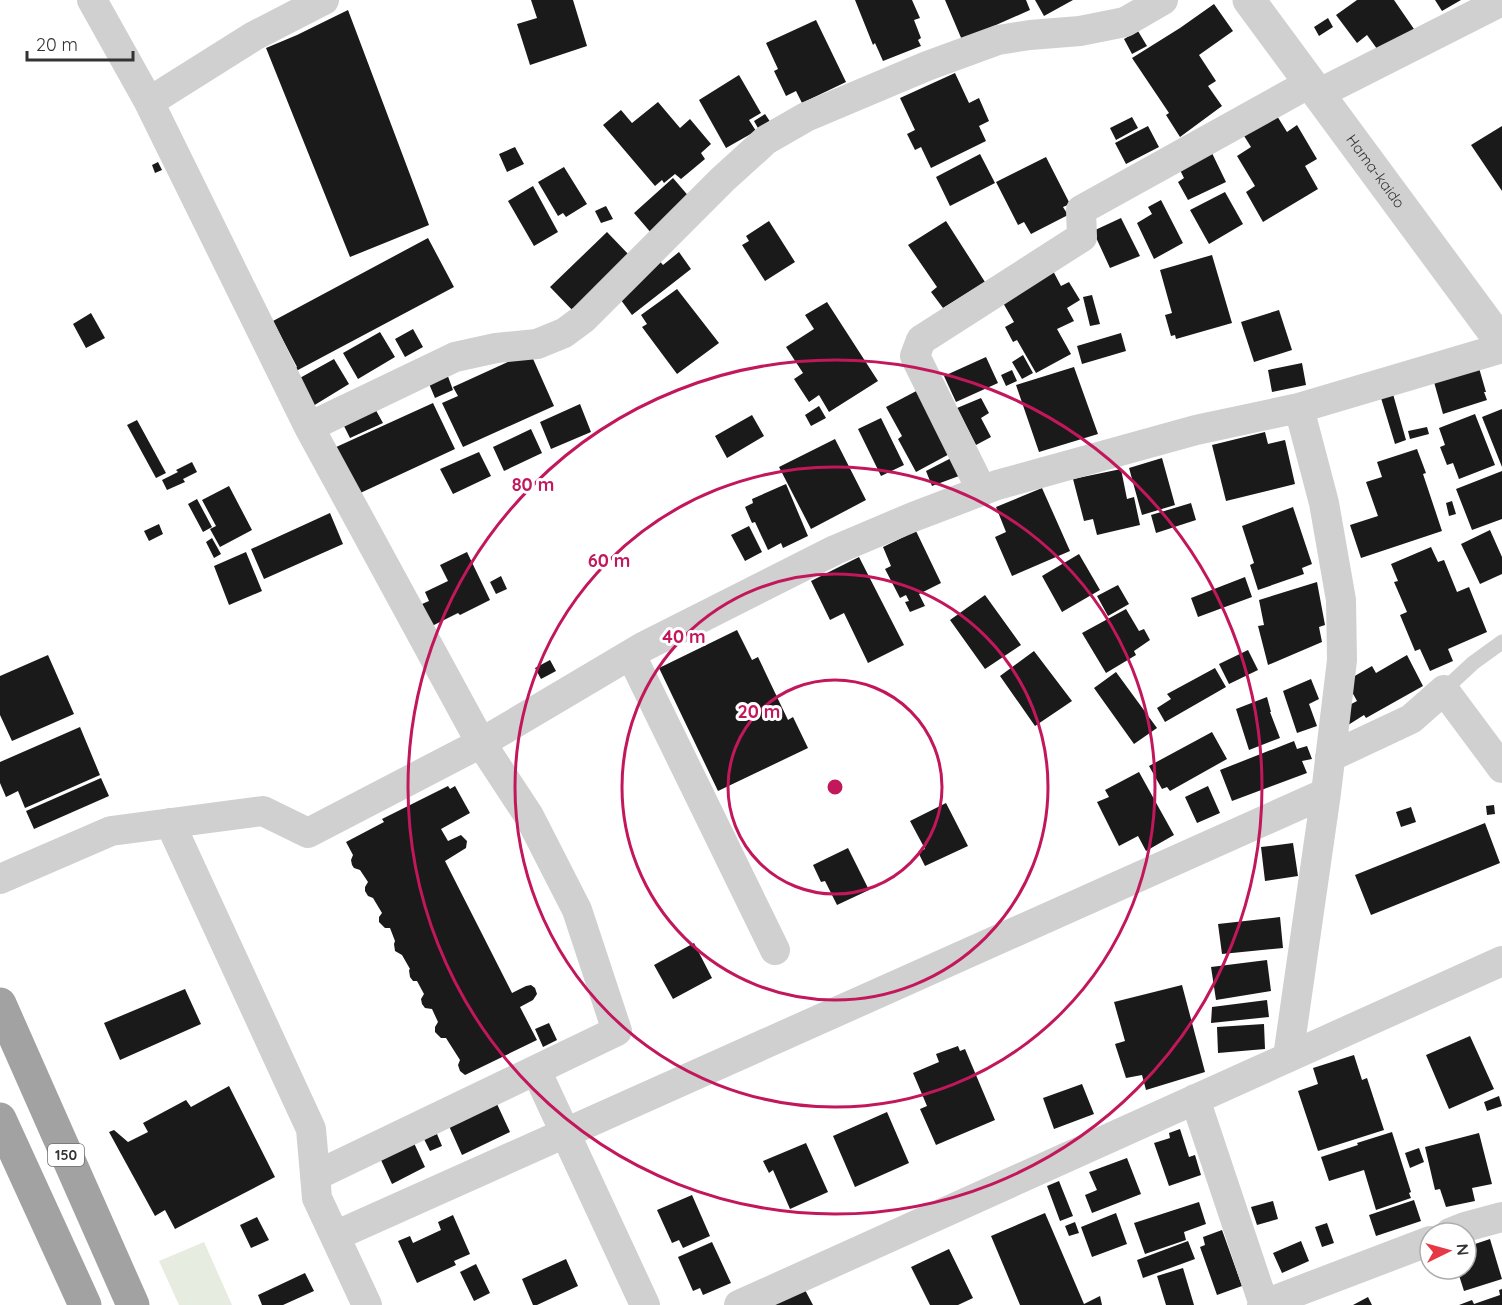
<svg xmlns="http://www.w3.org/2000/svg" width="1502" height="1305" font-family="Quicksand,sans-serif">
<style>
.green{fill:#e6ecdf}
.building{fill:#1a1a1a}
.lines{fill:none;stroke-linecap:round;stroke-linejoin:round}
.service{stroke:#d0d0d0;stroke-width:15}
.minor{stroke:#d0d0d0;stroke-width:30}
.tertiary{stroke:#d0d0d0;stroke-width:33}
.trunk{stroke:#a2a2a2;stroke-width:33}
.ring{fill:none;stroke:#c2185b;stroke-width:3}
.labels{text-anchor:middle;stroke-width:6;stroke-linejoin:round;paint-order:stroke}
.shield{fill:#fff;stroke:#707070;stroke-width:1.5}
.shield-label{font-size:14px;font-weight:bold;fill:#333}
.street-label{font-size:15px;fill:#333;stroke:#fff}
.centre{fill:#c2185b;stroke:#fff;stroke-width:3}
.ring-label{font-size:18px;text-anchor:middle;font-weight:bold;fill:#c2185b;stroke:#fff;stroke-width:6;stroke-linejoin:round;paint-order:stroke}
</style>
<rect width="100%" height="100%" fill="#fff"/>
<path class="green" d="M204,1242L232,1305H179L159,1261Z"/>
<path class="building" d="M531,0H573L587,46L530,65L517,24L537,18Z
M855,0H912L920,18L914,20L921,38L918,40L921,46L883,61L875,43L873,45Z
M945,0H1026L1030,10L962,40Z
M1035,0H1073L1044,16Z
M1357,0H1394L1414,29L1380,53L1367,35L1357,43L1336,15Z
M1435,0H1461L1442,11Z
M1214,4L1233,31L1199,55L1216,81L1208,86L1222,106L1180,137L1166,115L1169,113L1132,58L1180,28Z
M348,10L429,225L350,257L266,48L297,35Z
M1328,18L1333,27L1319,36L1314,27Z
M816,20L846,82L802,103L796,91L786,96L774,71L778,69L766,43Z
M1138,31L1147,46L1132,54L1124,39Z
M955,73L969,103L979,98L989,121L979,126L986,141L931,168L921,147L915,150L907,134L915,130L900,98Z
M739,75L761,113L749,120L756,131L726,148L699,100Z
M658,102L680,128L690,119L711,144L701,153L705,159L681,179L675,174L664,183L662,180L655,186L603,125L621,110L632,123Z
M1274,111L1287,132L1297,125L1317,159L1305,166L1318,189L1263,222L1246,192L1255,186L1237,156L1251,147L1241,131Z
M765,114L771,123L759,130L754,121Z
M1132,117L1138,128L1116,140L1110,128Z
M1148,126L1159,147L1126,164L1115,143Z
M1502,126V191L1471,145Z
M515,147L524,164L507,172L499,154Z
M1210,149L1226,182L1188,200L1178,182L1184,178L1179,168Z
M980,154L995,183L950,206L936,177Z
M1046,157L1070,204L1063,207L1068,215L1031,234L1024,222L1018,225L996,182Z
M158,162L162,170L155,173L152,165Z
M564,167L587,204L566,217L563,213L558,216L538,182Z
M673,178L691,199L652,234L634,213Z
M533,186L558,232L534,246L508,201Z
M1225,192L1243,224L1209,244L1190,210Z
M1161,200L1183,243L1154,259L1137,223L1152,214L1148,207Z
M606,206L613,219L601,223L595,211Z
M1121,218L1140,256L1110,268L1093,231Z
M769,221L795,262L765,281L742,245L749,241L746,236Z
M946,221L985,282L943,308L931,292L937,287L908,245Z
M607,232L630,256L575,313L550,287Z
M428,238L454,287L298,370L294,374L292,370L297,367L273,321Z
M679,252L691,269L632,315L618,296L658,259L663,265Z
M1212,255L1232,323L1176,339L1175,335L1171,336L1165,315L1172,313L1160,270Z
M1051,267L1061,286L1069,282L1080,300L1067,308L1074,321L1057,329L1071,354L1036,373L1017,340L1013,342L1005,327L1014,322L999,296Z
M677,289L719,343L677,374L642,327L647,324L641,315Z
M1092,295L1100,324L1090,326L1083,297Z
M827,302L878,381L829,412L819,395L809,402L794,379L803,373L786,347L814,329L805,315Z
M1279,310L1292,350L1254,362L1241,322Z
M91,313L105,338L86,348L73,324Z
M413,329L423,347L405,357L395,339Z
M380,332L395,357L358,379L343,353Z
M1121,333L1126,351L1082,364L1077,346Z
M530,352L554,406L463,447L442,403L458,396L453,387Z
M1023,355L1033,373L1022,379L1012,362Z
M986,357L998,383L956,402L944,376Z
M334,359L349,384L313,406L298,379Z
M1302,363L1306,385L1272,392L1268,370Z
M1074,367L1098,434L1039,452L1016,385Z
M1479,368L1486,392H1484L1487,400L1443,414L1434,382Z
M1012,370L1017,381L1006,386L1001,375Z
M446,371L453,390L435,398L427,379Z
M922,388L955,451L916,472L898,439L902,436L886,407Z
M1393,394L1406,440L1395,444L1381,398Z
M981,398L989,413L981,418L991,437L976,445L957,408Z
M433,403L455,449L356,495L334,448Z
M580,404L591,432L551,449L540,422Z
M373,405L383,423L350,438L341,420Z
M819,406L826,418L811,426L805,415Z
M1502,409V467L1482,417Z
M1475,414L1495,465L1459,479L1453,463L1447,465L1440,447L1445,445L1439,428Z
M752,415L764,436L727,458L715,436Z
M881,418L904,465L881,476L858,429Z
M137,420L166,473L156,478L127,425Z
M1427,427L1429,434L1410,439L1408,431Z
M531,429L542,453L504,471L493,447Z
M1265,432L1268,444L1285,440L1295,484L1226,501L1212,445Z
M835,439L866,500L811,529L779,467Z
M1417,449L1426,473L1423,474L1442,531L1361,558L1350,525L1378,516L1366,482L1382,477L1377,462Z
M479,452L491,476L453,494L440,469Z
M957,455L967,473L932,486L926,471Z
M1162,458L1175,505L1142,515L1129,468Z
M192,462L197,472L183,479L185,482L167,490L162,480L178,472L176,470Z
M1121,469L1127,499L1134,497L1140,525L1097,535L1093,519L1084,521L1073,479Z
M1502,471V519L1472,530L1456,489Z
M786,484L808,536L783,548L781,543L768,550L755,522L752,523L745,507L753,503L752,499Z
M229,486L252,530L220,547L210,529L216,526L202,500Z
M1042,488L1070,551L1012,576L995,537L1006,532L996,507Z
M197,499L212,527L203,532L188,504Z
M1452,501L1456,514L1449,516L1446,503Z
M1191,503L1196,520L1156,533L1151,515Z
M1293,507L1312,564L1302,568L1304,574L1258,590L1250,565L1254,563L1242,526Z
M330,513L343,544L264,579L251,549Z
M159,524L163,534L149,541L144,531Z
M749,526L762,552L745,561L731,535Z
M1490,530L1502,557V574L1480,584L1461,544Z
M916,531L941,583L919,594L925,606L910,612L905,602L909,601L906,595L900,598L885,569L891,566L883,547Z
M212,538L221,554L214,558L206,542Z
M1431,547L1438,562L1444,560L1457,592L1469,587L1487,632L1448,649L1453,661L1430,671L1420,649L1415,651L1400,615L1407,612L1394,582L1398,581L1391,564Z
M246,552L262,591L229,605L214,566Z
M467,552L490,600L460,615L458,613L432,626L422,604L429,601L425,592L448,581L440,565Z
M1079,554L1100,590L1062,612L1042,576Z
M859,557L904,645L868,663L844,613L830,620L811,581Z
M501,576L507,589L496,594L490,582Z
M1245,577L1252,597L1198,617L1191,598Z
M1317,582L1325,625L1319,627L1322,642L1268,665L1258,626L1264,625L1259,600Z
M1118,585L1129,604L1108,616L1097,596Z
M985,595L1021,645L985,669L950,620Z
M1126,609L1139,631L1144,629L1150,640L1134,651L1136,655L1106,673L1082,633Z
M737,630L752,660L758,657L788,720L793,717L808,748L718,791L659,668Z
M1248,650L1258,670L1229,684L1219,664Z
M1034,651L1072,701L1035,726L1000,676Z
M48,655L74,714L12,741L0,715V676Z
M1407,655L1423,686L1366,718L1364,715L1345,727L1340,710L1357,701L1346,681L1372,666L1376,673Z
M550,660L556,671L541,679L535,668Z
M1215,668L1226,687L1165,722L1157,708L1171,699L1167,694Z
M1116,672L1157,728L1134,744L1094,688Z
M1311,679L1319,699L1309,704L1317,726L1297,733L1283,691Z
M1267,697L1271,712H1270L1280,738L1249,750L1236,709Z
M80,727L100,775L25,808L18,791L6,797L0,783V762Z
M1212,732L1227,759L1170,791L1167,787L1162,789L1149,766Z
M1294,741L1297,749L1307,746L1312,759L1302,761L1307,773L1232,801L1220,770Z
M1139,772L1174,835L1146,851L1138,836L1119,846L1097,802L1109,797L1105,790Z
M101,778L109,796L34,829L26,811Z
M448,786L450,789L455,786L470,813L441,829L448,841L461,835L467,841L466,848L445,861L512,993L526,986L531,985L535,988L537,994L533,1000L520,1007L537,1040L465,1075L460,1071L458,1065L460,1060L446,1038H441L435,1032V1027L438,1022L432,1009L425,1008L422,1004L421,999L424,994L417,981H413L410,977L409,970L410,969L402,955L395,951L394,944L395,941L390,928H385L379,922V917L382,913L373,898L368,896L365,891V887L368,882L360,870L354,868L352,865L351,860L353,855L346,842L384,822L382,819Z
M1208,786L1220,813L1197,823L1185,797Z
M946,803L968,846L925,866L918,852L925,849L910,821Z
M1494,805L1495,814L1487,815L1486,806Z
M1411,807L1416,822L1401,827L1396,812Z
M1485,823L1500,863L1371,915L1355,875Z
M1293,843L1298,876L1265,881L1261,847Z
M848,848L869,890L837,905L825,881L821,882L813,865Z
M1280,917L1283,948L1222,954L1218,924Z
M694,943L712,978L673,999L654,965Z
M1267,960L1271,991L1216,1000L1211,967Z
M1182,985L1205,1072L1146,1090L1142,1075L1126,1078L1115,1044L1125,1041L1114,1002Z
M185,989L201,1024L120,1060L104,1023Z
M1267,1000L1269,1017L1211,1023L1212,1007Z
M549,1023L557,1040L543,1047L535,1029Z
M1264,1024L1265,1049L1218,1053L1217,1027Z
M1470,1036L1494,1089L1449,1109L1426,1055Z
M958,1046L960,1051L965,1049L995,1120L936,1145L920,1109L927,1106L913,1073L939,1062L936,1054Z
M1354,1055L1362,1080L1367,1078L1384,1130L1318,1151L1298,1091L1318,1084L1313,1068Z
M1082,1084L1094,1114L1054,1129L1043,1098Z
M229,1086L275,1177L175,1229L165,1210L155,1216L109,1132L114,1130L128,1142L148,1132L143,1123L186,1100L191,1107Z
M1499,1096L1502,1106L1487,1111L1484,1102Z
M497,1104L510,1132L462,1155L449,1126Z
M887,1112L909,1163L855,1187L833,1136Z
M1180,1129L1189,1157L1195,1155L1201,1175L1169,1186L1154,1143L1170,1138L1169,1133Z
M1392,1132L1411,1192L1409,1193L1411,1198L1376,1210L1364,1170L1329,1181L1321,1157L1358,1145L1357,1143Z
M1479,1133L1492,1184L1472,1188L1475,1201L1446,1207L1440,1189L1435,1190L1425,1147Z
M437,1134L442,1146L430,1151L424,1139Z
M414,1143L425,1167L392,1184L381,1160Z
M806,1143L828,1192L790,1209L773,1170L769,1173L763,1161Z
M1419,1148L1424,1162L1410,1168L1405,1153Z
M1127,1158L1141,1194L1092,1213L1085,1195L1097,1190L1089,1172Z
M1059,1181L1073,1216L1060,1221L1047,1186Z
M692,1195L710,1236L683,1248L679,1240L672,1243L657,1210Z
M1414,1200L1421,1221L1376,1236L1369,1215Z
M1273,1201L1278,1219L1257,1225L1251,1207Z
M1199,1202L1206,1224L1184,1232L1186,1240L1145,1254L1134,1223Z
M1045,1213L1084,1304L1100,1296L1102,1305H1020L991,1236Z
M1116,1213L1127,1244L1092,1257L1081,1227Z
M453,1215L470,1254L454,1261L456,1265L417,1283L398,1241L410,1236L413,1243L441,1230L438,1222Z
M257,1217L269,1240L251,1248L240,1225Z
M1075,1222L1079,1233L1069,1236L1065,1226Z
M1327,1223L1334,1243L1322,1247L1315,1227Z
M1222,1230L1242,1286L1217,1295L1200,1247L1205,1245L1203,1237Z
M1490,1239L1502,1279L1464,1291L1457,1269H1466V1247Z
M1188,1241L1195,1259L1143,1278L1137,1260Z
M1301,1241L1309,1261L1282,1273L1273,1253Z
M712,1242L731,1283L703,1295L700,1288L693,1291L678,1257Z
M949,1249L973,1298L958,1305H930L911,1267Z
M566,1259L578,1286L537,1305H533L522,1279Z
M476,1264L490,1293L474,1301L460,1272Z
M1183,1268L1194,1305H1166L1157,1276Z
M305,1273L314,1291L283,1305H262L258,1295Z
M804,1288L813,1305H770Z
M1502,1289V1305H1459L1472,1300L1474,1304L1500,1295L1499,1290Z
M1368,1297L1372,1305H1353Z"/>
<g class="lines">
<path class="service" d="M1444,690L1473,663L1502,642"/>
<path class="minor" d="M92,0L149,102L309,427L481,743L529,816L577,910L617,1031L315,1176
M1318,94L1502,1
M149,102L254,36L324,0
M309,427L455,357L496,348L537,344L564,333L583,319L723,179L766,140L806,117L927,66L998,40L1030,35L1080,31L1125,22L1163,0
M982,491L915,356L921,340L1082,237L1081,210L1310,83
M631,655L775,950
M1330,757L1411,719L1444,690L1502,768
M170,823L311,1129L317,1198L367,1305
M0,879L111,831L263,811L308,833L481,743L643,647L835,550L913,517L997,485L1196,430L1299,408L1502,348
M1288,1057L1326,793L1342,660L1341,600L1324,503L1299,408
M536,1070L645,1305
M1195,1099L1264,1305
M1450,1233L1465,1227L1502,1217
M335,1236L1326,793
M739,1305L1502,961
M1262,1305L1430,1241"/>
<path class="tertiary" id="s1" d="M1249,0L1502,343"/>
<path class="trunk" d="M0,1004L133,1305
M0,1119L85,1305"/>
</g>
<g class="ring">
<circle cx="835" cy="787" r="107"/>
<circle cx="835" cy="787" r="213"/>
<circle cx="835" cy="787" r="320"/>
<circle cx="835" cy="787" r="427"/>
</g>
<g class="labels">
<rect class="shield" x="48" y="1144" width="36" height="22" rx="4.5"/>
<g class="shield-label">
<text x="66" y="1160">150</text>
</g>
<g class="street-label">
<text dy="5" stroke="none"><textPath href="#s1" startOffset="213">Hama-kaido</textPath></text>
</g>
</g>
<circle cx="835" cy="787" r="9" class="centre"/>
<g class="ring-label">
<text x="533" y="491">80 m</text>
<text x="609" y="567">60 m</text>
<text x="684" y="643">40 m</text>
<text x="759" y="718">20 m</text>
</g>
<g transform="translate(1448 1251) rotate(85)"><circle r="28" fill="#ffffff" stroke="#adadad" stroke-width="1.5"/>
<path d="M0-4.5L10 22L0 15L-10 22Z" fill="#e63946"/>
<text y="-9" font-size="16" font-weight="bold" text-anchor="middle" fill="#333333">N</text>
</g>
<path d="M27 51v9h106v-9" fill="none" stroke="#333333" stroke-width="3"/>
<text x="36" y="51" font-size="18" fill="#333333" stroke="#ffffff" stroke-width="4.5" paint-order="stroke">20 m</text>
</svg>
